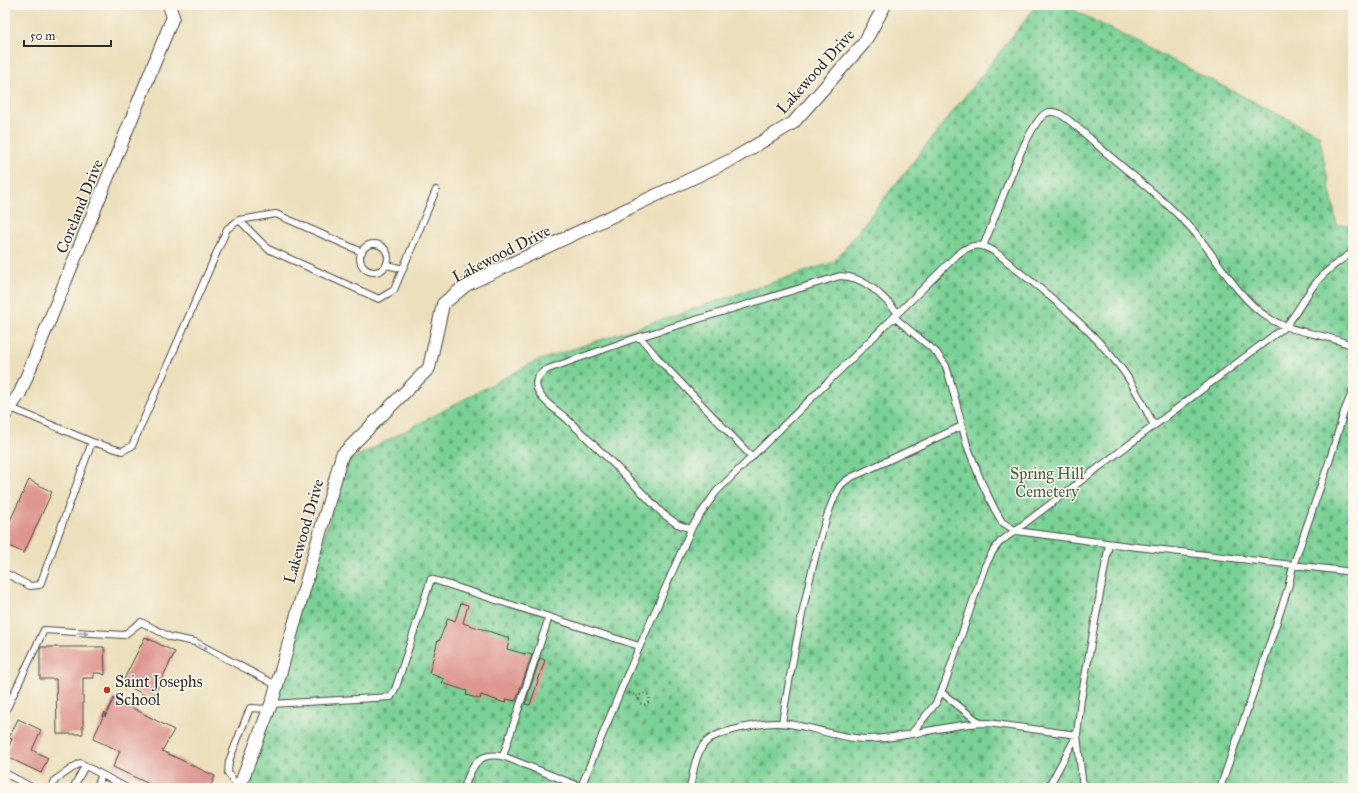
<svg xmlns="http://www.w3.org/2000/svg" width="1358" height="793" font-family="'IM FELL Great Primer',serif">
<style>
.cemetery{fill:url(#cemetery-stones);stroke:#527e60}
.building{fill:#de9691}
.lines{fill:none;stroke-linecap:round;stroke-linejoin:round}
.service-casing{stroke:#484641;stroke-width:8}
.minor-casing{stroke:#484641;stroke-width:14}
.path{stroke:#484641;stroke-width:2;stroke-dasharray:1 3;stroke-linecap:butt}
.service{stroke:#fff;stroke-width:6}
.minor{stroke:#fff;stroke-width:12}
.oneway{fill:#a0a0a0}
.poi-dot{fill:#c8321e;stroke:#fbf7ec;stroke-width:1.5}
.labels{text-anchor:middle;stroke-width:3;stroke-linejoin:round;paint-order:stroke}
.street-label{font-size:16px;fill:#2b2b2b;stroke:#fbf7ec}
.park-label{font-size:16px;fill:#425d4b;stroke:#fbf7ec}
.poi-label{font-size:16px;fill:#2b2b2b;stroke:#fbf7ec;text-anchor:start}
</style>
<defs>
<pattern id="cemetery-stones" width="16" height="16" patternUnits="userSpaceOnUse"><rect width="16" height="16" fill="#79d196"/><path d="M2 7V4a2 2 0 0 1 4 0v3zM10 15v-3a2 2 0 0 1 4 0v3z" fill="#63aa7b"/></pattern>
</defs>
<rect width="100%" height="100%" fill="#fbf7ec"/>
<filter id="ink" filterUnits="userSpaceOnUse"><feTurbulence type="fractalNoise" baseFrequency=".025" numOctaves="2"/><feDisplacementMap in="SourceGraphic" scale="8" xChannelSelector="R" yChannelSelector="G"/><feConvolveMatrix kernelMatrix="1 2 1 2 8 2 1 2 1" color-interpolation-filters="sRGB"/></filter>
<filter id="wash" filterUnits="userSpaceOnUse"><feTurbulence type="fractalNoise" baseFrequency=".012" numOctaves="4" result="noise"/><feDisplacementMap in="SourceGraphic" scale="16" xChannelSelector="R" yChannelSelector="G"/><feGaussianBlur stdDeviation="0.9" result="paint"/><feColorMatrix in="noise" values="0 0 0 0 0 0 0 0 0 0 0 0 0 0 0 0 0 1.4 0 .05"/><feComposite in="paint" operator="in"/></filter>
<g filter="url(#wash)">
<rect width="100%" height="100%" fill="#ecdfbc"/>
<path class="cemetery" d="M1037,5H1064L1319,135L1337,225H1353V788H240L349,461L534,362L834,262Z"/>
<g id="blocks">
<path class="building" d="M29,480L52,492L24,553L5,544V522L9,523Z
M461,603L468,605L463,623L510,638L507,649L525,654V653L532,655L516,701L506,699L505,703L481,695L480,699L466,695L467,691L442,683L444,679L429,673L438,640L439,641L448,618L455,621Z
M145,637L175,652L152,699L122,683Z
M41,647H104L105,675L100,673H94V678H83V734H57L56,679H40V650Z
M540,658L545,660L530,705L525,704Z
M114,698L174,730L162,751L215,776L210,788H158L113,767L120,751L93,739L105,712V717Z
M18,719L41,730L32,750L48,758L41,773L5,756L12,739L9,738Z"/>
</g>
</g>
<g filter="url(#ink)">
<use href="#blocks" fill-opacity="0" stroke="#484641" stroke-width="1"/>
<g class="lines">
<defs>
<path id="service" d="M239,220L276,214L362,252
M360 258a14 14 0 1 1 28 0a14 14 0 1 1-28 0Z
M983,246C995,221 1026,124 1046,113C1050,111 1054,112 1058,113C1072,120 1092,141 1105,152C1133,176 1165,200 1191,228C1216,256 1235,295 1267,317C1292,334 1326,333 1353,346
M387,265L403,269
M894,317L936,352L946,366L951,383L967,445L981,481L994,508L1002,522L1016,531L1129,546L1353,572
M640,337L660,361L752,457
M92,442L122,451L132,446L227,229L239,220L268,249L379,299L394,290L436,190
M691,529L677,524L663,514C632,482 601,451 569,421C559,411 541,402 537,388C534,379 540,373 548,369L633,339L840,276C865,276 882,296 898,313
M5,573L30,586L40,585L92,442L11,408
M941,692L980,723
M271,704L391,697L396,687L431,579L639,646
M5,712L44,630L124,635L141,622L170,637L195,642L276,685
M782,723C791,668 801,613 815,558C821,537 828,507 839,488C843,481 853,476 861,473L962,426
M911,734L936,703L945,683L985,566L993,551L1000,542L1286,326C1297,313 1304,298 1315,284C1325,271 1339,261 1353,252
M503,756L549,617
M5,773L33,788
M581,787L625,680L678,559L693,525L716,492L957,255C964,249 972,244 982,246C995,249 1007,262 1017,270C1054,299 1092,330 1121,368C1135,386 1144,406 1154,426
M52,788L55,780L80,763L127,788
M73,788L85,766
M96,788L102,775
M239,788L228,773L229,761L250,708L269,709
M464,788C472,766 478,750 505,757L584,788
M690,788C693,775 694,759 702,747C708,737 721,733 733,730C747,727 763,722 778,723C808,724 837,739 867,739C908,739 947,723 988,723L1077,735L1048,788
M1083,788L1077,735L1081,699L1109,544
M1220,788L1259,676L1288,588L1293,566L1330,459L1344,412L1353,390"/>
<path id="minor" d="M5,415L20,393L173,17L169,5
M239,788L273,699L342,455L429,368L443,304L466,285L733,159L793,123L864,43L885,5"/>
</defs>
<use href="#service" class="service-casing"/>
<use href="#minor" class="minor-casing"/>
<path class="path" d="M629,693L639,697
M638.5 699a5.5 5.5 0 1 1 11 0a5.5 5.5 0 1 1-11 0Z"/>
<use href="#service" class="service"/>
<use href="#minor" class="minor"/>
</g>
<defs><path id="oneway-solid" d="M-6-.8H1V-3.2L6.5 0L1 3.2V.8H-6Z"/></defs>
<g class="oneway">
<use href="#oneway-solid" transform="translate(83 633) rotate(3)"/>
<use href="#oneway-solid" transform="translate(203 647) rotate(28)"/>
</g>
</g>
<circle class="poi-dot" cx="107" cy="690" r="4"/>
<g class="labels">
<g class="street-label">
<text transform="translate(815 71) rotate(-48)" y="6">Lakewood Drive</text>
<text transform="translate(79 206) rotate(-68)" y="6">Coreland Drive</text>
<text transform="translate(501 253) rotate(-27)" y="6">Lakewood Drive</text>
<text transform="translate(303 531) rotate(-74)" y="6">Lakewood Drive</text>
</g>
<g class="park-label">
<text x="1047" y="479">Spring Hill<tspan x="1047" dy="18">Cemetery</tspan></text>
</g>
<g class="poi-label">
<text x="115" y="687">Saint Josephs<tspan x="115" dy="18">School</tspan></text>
</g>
</g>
<rect width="1358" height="793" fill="none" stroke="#fbf7ec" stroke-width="20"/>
<path d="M24 40v6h87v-6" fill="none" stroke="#2b2b2b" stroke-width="2"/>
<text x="30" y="40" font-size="12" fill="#2b2b2b" stroke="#fbf7ec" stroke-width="3" paint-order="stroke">50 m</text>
</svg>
